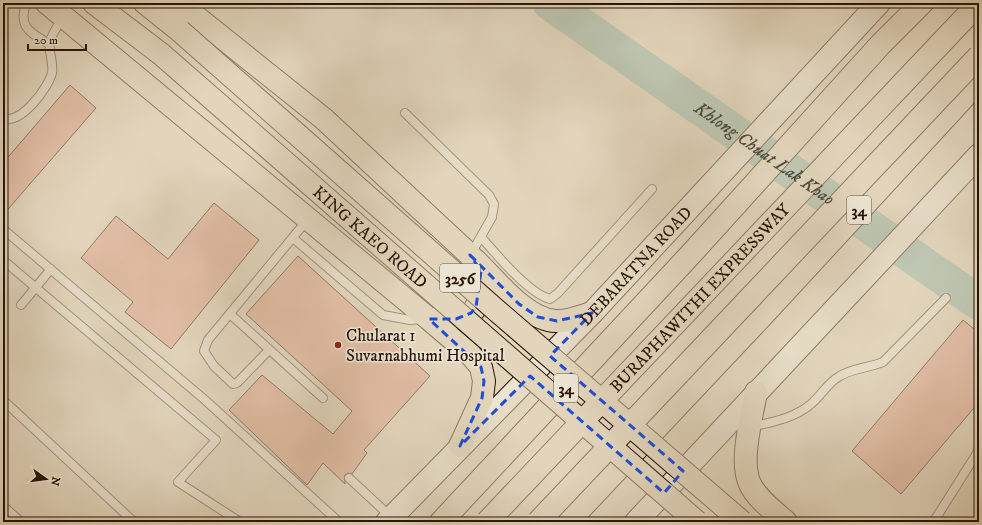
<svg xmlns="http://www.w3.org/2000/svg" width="982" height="525" font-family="'IM FELL DW Pica',serif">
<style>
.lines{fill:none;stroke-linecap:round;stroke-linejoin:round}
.river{stroke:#95b9ac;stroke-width:35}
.building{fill:#e3a48e;stroke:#261306}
.lane-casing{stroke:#554434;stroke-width:10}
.secondary-casing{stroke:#261306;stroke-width:24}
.primary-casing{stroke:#261306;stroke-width:24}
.highway-casing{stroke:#261306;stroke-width:24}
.lane{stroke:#ece4d3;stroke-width:8}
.secondary{stroke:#ece4d3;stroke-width:22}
.primary{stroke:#e2d5bc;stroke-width:22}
.highway{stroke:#e2d5bc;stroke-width:22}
.primary-bridge-casing{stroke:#261306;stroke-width:24;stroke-linecap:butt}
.highway-bridge-casing{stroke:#261306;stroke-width:24;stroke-linecap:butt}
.primary-bridge{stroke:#e2d5bc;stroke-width:22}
.highway-bridge{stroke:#e2d5bc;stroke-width:22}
.marked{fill:none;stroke:#1d4ed8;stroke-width:3;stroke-dasharray:8 5;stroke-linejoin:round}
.poi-dot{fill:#8f2418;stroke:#ece4d3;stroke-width:1.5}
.labels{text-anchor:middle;stroke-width:3.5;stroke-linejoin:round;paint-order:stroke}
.shield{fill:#ece4d3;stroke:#615244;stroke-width:1}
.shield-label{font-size:16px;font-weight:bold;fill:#261306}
.street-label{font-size:17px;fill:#261306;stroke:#ece4d3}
.poi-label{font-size:17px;fill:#261306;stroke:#ece4d3;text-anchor:start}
.water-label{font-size:18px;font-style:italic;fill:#4d4d40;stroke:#ece4d3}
</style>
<rect width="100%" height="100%" fill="#e2d5bc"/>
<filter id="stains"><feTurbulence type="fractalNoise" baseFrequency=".005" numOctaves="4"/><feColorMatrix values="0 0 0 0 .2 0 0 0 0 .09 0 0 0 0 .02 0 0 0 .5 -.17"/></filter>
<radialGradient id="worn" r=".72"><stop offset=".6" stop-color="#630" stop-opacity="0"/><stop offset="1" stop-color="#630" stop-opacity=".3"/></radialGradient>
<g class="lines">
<path class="river" id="s1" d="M550,3L979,303"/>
</g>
<path class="building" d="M70,85L96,108L3,215V163Z
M214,203L259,240L171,349L125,312L133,302L81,258L116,216L168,259Z
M298,256L430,376L364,450L367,453L352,474L348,473L345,475V484L323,463L307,485L229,410L262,375L333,434L352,411L246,314Z
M963,320L979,333V402L901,494L852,451Z"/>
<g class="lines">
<defs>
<path id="lane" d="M26,3C18,28 30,32 49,44
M405,113L489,195L494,204L492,217L471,254
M3,118C21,125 48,88 52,73C54,63 48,52 50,42C52,33 58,25 63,18
M3,229L205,400L339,522
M481,237C496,254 529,294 550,299L558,293L652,189
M293,238L383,315L410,320L424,319
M3,260L216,440L178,482L240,522
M21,305L51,269
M230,314L323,398
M269,350L237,383L233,384L214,366L204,351L208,340L308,219
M3,400L134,522
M751,427C772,422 795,418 811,404C821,396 828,382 840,376C853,368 869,368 883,362L946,298
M349,478L391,517
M3,506L21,522
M936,518L979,450"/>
<g id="secondary">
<path id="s2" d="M387,522L592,313L879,3"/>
<path d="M636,522L979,155"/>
</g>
<path id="primary" d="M47,3L429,319C442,319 460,321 472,312C480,306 484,280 481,270C479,265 473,260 470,255L324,119L179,3
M94,3L161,54
M145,3L180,31
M475,260C496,280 526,320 556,321C567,322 582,316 592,313
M429,319L470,354L481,367L484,381L482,398L460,446
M756,392C752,417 739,461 750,484C757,499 774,511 786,522"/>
<path id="highway" d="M441,522L691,254L880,45L922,3
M568,522L764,314L979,81"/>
</defs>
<use href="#lane" class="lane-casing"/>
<use href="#secondary" class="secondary-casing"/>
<use href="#primary" class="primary-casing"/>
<use href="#highway" class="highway-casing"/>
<use href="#lane" class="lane"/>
<use href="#secondary" class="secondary"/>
<use href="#primary" class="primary"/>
<use href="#highway" class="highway"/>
<defs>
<g id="primary-bridge">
<path d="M180,31L496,310L742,522"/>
<path id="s3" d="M161,54L697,522"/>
</g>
<g id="highway-bridge">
<path id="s4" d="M487,522L979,3"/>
<path d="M538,522L979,56"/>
</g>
</defs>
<use href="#primary-bridge" class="primary-bridge-casing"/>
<use href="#highway-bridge" class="highway-bridge-casing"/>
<use href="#primary-bridge" class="primary-bridge"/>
<use href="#highway-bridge" class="highway-bridge"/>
</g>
<path d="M0 0H982V525H0ZM470,255L519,304L538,317L557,321L592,313L550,356L683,471L664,493L530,376L460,446L482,398L484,381L481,367L429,319H456L471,313L476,307L481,271Z" fill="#e2d5bc" fill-opacity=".55" fill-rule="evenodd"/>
<path class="marked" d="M470,255L519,304L538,317L557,321L592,313L550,356L683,471L664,493L530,376L460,446L482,398L484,381L481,367L429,319H456L471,313L476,307L481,271Z"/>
<circle class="poi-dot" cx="338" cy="345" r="4"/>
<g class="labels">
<g class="shield">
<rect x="847" y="196" width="24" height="28" rx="3"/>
<rect x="440" y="264" width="40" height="28" rx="3"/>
<rect x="554" y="374" width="24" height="28" rx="3"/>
</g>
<g class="shield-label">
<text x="859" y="216">34</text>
<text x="460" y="284">3256</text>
<text x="566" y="394">34</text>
</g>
<g class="street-label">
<text dy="6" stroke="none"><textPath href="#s3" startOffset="278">KING KAEO ROAD</textPath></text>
<text dy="6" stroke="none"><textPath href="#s2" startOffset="357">DEBARATNA ROAD</textPath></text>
<text dy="6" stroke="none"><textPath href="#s4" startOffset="309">BURAPHAWITHI EXPRESSWAY</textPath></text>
</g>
<g class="poi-label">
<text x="346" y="341">Chularat 1<tspan x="346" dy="20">Suvarnabhumi Hospital</tspan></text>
</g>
<g class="water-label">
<text dy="6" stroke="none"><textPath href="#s1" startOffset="262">Khlong Chuat Lak Khao</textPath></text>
</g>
</g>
<rect width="982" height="525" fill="none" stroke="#e2d5bc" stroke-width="16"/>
<rect x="4" y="4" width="974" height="517" fill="none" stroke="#261306" stroke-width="2"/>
<rect x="8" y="8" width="966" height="509" fill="none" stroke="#261306"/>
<g transform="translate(46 479) rotate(104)" stroke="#ece4d3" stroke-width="3" paint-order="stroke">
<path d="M0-3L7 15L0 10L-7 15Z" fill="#261306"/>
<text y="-6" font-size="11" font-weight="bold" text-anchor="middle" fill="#261306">N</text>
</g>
<path d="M28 44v6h58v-6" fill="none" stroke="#261306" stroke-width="2"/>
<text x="34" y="44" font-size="12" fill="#261306" stroke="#ece4d3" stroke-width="3" paint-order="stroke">20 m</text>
<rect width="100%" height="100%" filter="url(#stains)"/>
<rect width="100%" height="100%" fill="url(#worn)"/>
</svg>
